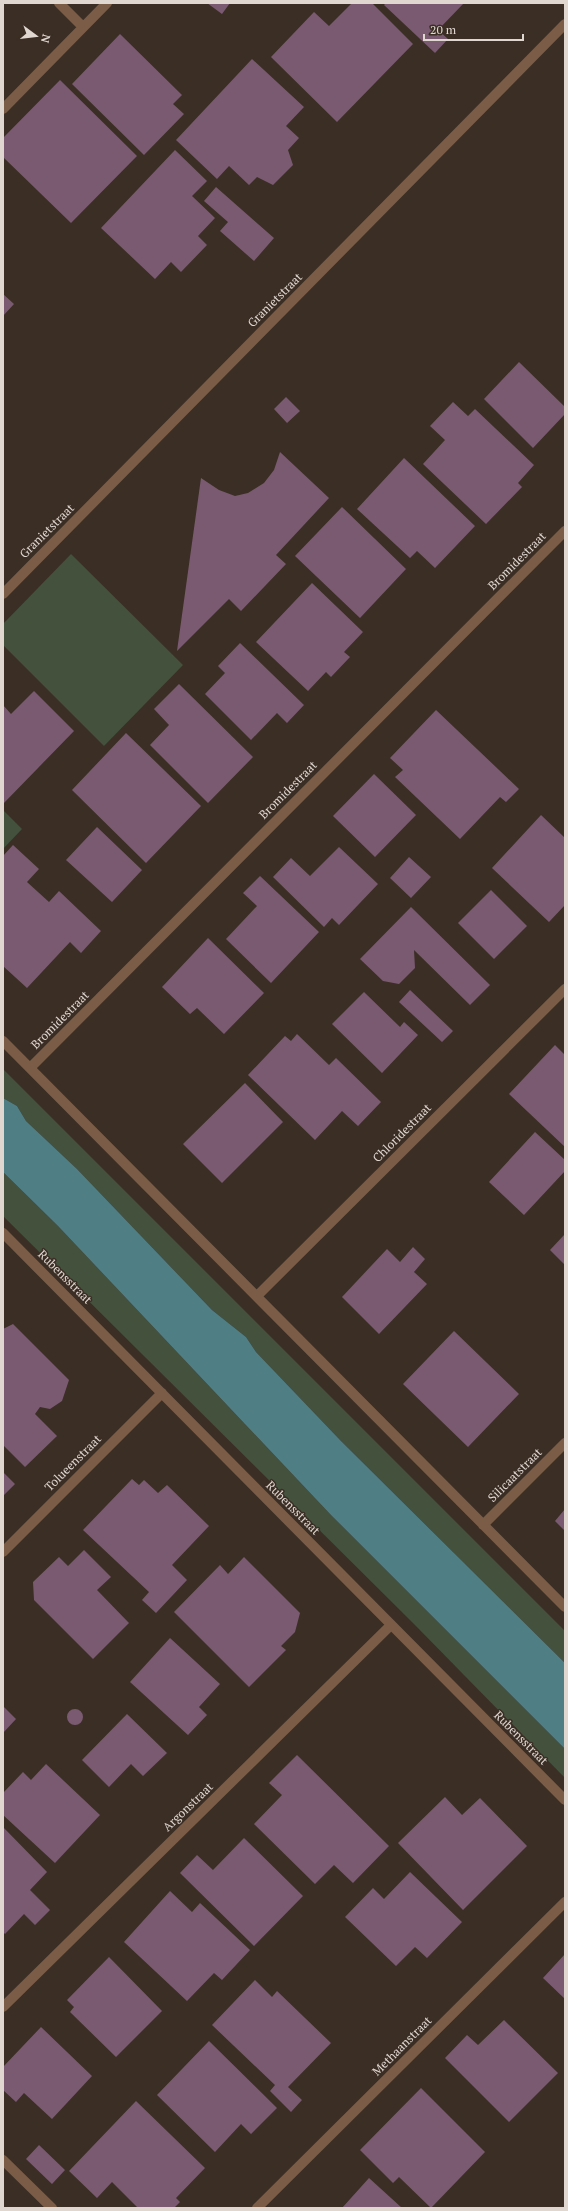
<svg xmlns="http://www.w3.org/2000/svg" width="568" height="2211" font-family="'PT Serif',serif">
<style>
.green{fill:#43513d}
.water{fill:#4f7e85}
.building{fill:#7a5a70}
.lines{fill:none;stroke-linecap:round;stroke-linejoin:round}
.minor{stroke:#7a5c47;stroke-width:10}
.labels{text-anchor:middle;stroke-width:3;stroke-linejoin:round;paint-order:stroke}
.street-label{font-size:12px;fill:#e0d7d1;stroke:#3b2e25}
</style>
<rect width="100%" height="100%" fill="#3b2e25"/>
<path class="green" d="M71,554L183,665L104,746L3,645V624Z
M3,810L22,829L3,849Z
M3,1069L565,1631V1663L341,1441L256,1352L246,1337L212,1310L77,1169L26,1121L17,1106L3,1098Z
M3,1172L58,1226L330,1514L565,1749V1778L414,1624L3,1216Z"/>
<path class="water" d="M3,1098L17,1106L26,1121L77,1169L212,1310L246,1337L256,1352L341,1441L565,1663V1749L330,1514L58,1226L3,1172Z"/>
<path class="building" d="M207,3H230L222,14Z
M352,3H372L413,44L337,122L271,57L314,12L329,26Z
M386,3H464L438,30L448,39L435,53L384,5Z
M120,34L182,95L173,104L184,114L144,155L72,84Z
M252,59L304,107L286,126L299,138L288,150L293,165L273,185L257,177L249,185L229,166L217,179L176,140Z
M60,80L137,156L71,223L3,157V138Z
M175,150L207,181L192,196L215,218L198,236L207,245L181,272L171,262L155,279L101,228Z
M216,187L274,238L254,261L220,231L228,222L204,201Z
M3,294L14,304L3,316Z
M519,362L565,407V414L533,448L484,399Z
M286,397L300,411L287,423L274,409Z
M453,402L468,416L475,409L534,465L518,483L522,487L486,524L423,464L445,440L430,426Z
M280,452L329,498L276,555L286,564L241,611L229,599L177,651L201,478L219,490L235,496L248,493L264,483L274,470Z
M404,458L475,526L435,568L417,551L410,558L357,509Z
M342,507L406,569L360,618L295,556Z
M312,583L363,632L344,652L350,657L331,677L326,672L308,691L256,642Z
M240,643L304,705L287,723L277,713L251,740L205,694L225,673L218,666Z
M179,684L253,757L208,803L150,745L169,725L154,709Z
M34,691L74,731L3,804V705L11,714Z
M436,710L519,789L506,802L500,797L460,839L395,777L403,770L390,758Z
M126,733L201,806L146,863L72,790Z
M374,774L416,815L375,857L333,816Z
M541,815L565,838V905L549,922L492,868Z
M97,827L142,870L112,902L66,860Z
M13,845L39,869L27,882L49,902L59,891L101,931L81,953L70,942L27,988L3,966V856Z
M339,847L378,884L339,925L332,918L324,927L273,877L291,858L310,876Z
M409,857L431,877L411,898L390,878Z
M260,876L319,932L271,983L226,939L257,906L243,893Z
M491,890L527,926L494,959L458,923Z
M411,907L490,985L470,1005L414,950L415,968L399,984L383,981L360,959Z
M208,938L264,993L224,1034L197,1008L190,1014L162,987Z
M410,990L453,1031L442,1042L399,1002Z
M364,992L400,1027L404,1022L418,1035L382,1073L332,1024Z
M297,1034L329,1065L336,1058L381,1102L358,1126L342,1111L315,1140L248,1075L285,1036L291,1041Z
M555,1045L565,1055V1147L509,1094Z
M245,1083L283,1122L222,1183L183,1144Z
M535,1132L565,1160V1171L524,1215L489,1182Z
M565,1234V1265L550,1250Z
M413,1247L425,1259L414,1272L427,1284L379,1334L342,1297L387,1249L400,1262Z
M13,1324L69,1380L62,1401L50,1409L40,1407L35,1414L57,1436L25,1467L3,1445V1329Z
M454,1331L519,1394L468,1447L403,1384Z
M3,1472L15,1484L3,1496Z
M132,1479L139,1485L144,1480L158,1493L167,1485L209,1526L172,1565L187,1580L156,1613L142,1600L149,1592L83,1530Z
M565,1509V1531L555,1521Z
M84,1550L111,1577L97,1590L129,1623L93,1659L34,1600L33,1582L59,1557L68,1566Z
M244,1557L300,1613L295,1632L281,1646L286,1650L249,1687L174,1612L220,1565L228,1574Z
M170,1638L220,1684L199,1707L207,1715L188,1735L130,1682Z
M3,1706L16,1719L3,1733Z
M67 1717a8 8 0 1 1 16 0a8 8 0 1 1-16 0Z
M127,1714L167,1753L143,1776L131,1764L109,1787L82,1760Z
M297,1755L389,1846L353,1883L334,1865L315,1884L254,1824L282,1795L269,1783Z
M46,1764L100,1815L55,1863L3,1815V1793L23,1772L31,1780Z
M445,1797L462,1815L480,1798L527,1846L463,1910L398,1843Z
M3,1827L47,1872L30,1890L50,1910L35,1925L24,1914L5,1934L3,1932Z
M244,1838L303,1896L254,1946L180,1873L197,1855L213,1870Z
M410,1872L462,1922L427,1958L415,1947L396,1966L345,1917L373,1888L384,1899Z
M170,1891L192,1912L200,1903L250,1950L222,1980L214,1973L187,2001L124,1942Z
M565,1954V1999L543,1978Z
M109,1957L162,2011L116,2057L70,2012L74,2007L67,2000Z
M255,1980L272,1997L277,1991L331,2043L288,2087L302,2100L291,2112L270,2091L275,2085L212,2025Z
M504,2020L558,2073L509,2122L445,2058L467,2035L478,2045Z
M41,2027L92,2076L52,2119L24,2093L16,2102L3,2090V2067Z
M209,2041L277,2108L251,2134L241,2124L215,2152L157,2095Z
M421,2088L485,2152L431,2208L399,2177L393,2183L360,2150Z
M136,2101L205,2168L176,2198L180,2202L174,2208H138L112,2182L97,2198L69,2171Z
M39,2145L65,2170L52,2184L26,2159Z
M369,2178L402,2208H342Z"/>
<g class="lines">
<path class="minor" d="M59,3L83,27
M3,109L107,3
M3,594L565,24
M3,1041L565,1607
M30,1068L565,531
M3,1233L565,1800
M257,1296L565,989
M483,1525L565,1443
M3,1552L162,1393
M3,2007L391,1625
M3,2160L52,2208
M257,2208L565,1902"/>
</g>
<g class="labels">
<g class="street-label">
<text transform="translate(275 300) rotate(-45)" y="4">Granietstraat</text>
<text transform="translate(47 531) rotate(-45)" y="4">Granietstraat</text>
<text transform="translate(517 561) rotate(-45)" y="4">Bromidestraat</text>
<text transform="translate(288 790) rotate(-45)" y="4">Bromidestraat</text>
<text transform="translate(60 1020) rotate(-45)" y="4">Bromidestraat</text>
<text transform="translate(402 1133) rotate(-45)" y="4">Chloridestraat</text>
<text transform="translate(65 1277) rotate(45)" y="4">Rubensstraat</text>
<text transform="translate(73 1463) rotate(-45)" y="4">Tolueenstraat</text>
<text transform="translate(515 1475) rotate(-45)" y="4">Silicaatstraat</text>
<text transform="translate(293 1508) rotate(45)" y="4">Rubensstraat</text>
<text transform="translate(521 1738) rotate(45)" y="4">Rubensstraat</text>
<text transform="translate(188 1807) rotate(-44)" y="4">Argonstraat</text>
<text transform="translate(402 2046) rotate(-45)" y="4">Methaanstraat</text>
</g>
</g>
<rect width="568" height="2211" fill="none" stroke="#e0d7d1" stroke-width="8"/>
<g transform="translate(36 36) rotate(105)" stroke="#3b2e25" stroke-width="3" paint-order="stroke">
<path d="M0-3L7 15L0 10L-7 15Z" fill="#e0d7d1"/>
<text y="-6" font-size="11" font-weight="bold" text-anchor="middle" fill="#e0d7d1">N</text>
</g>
<path d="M424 34v6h99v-6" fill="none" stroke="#e0d7d1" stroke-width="2"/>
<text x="430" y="34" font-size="12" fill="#e0d7d1" stroke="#3b2e25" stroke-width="3" paint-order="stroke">20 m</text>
</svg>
